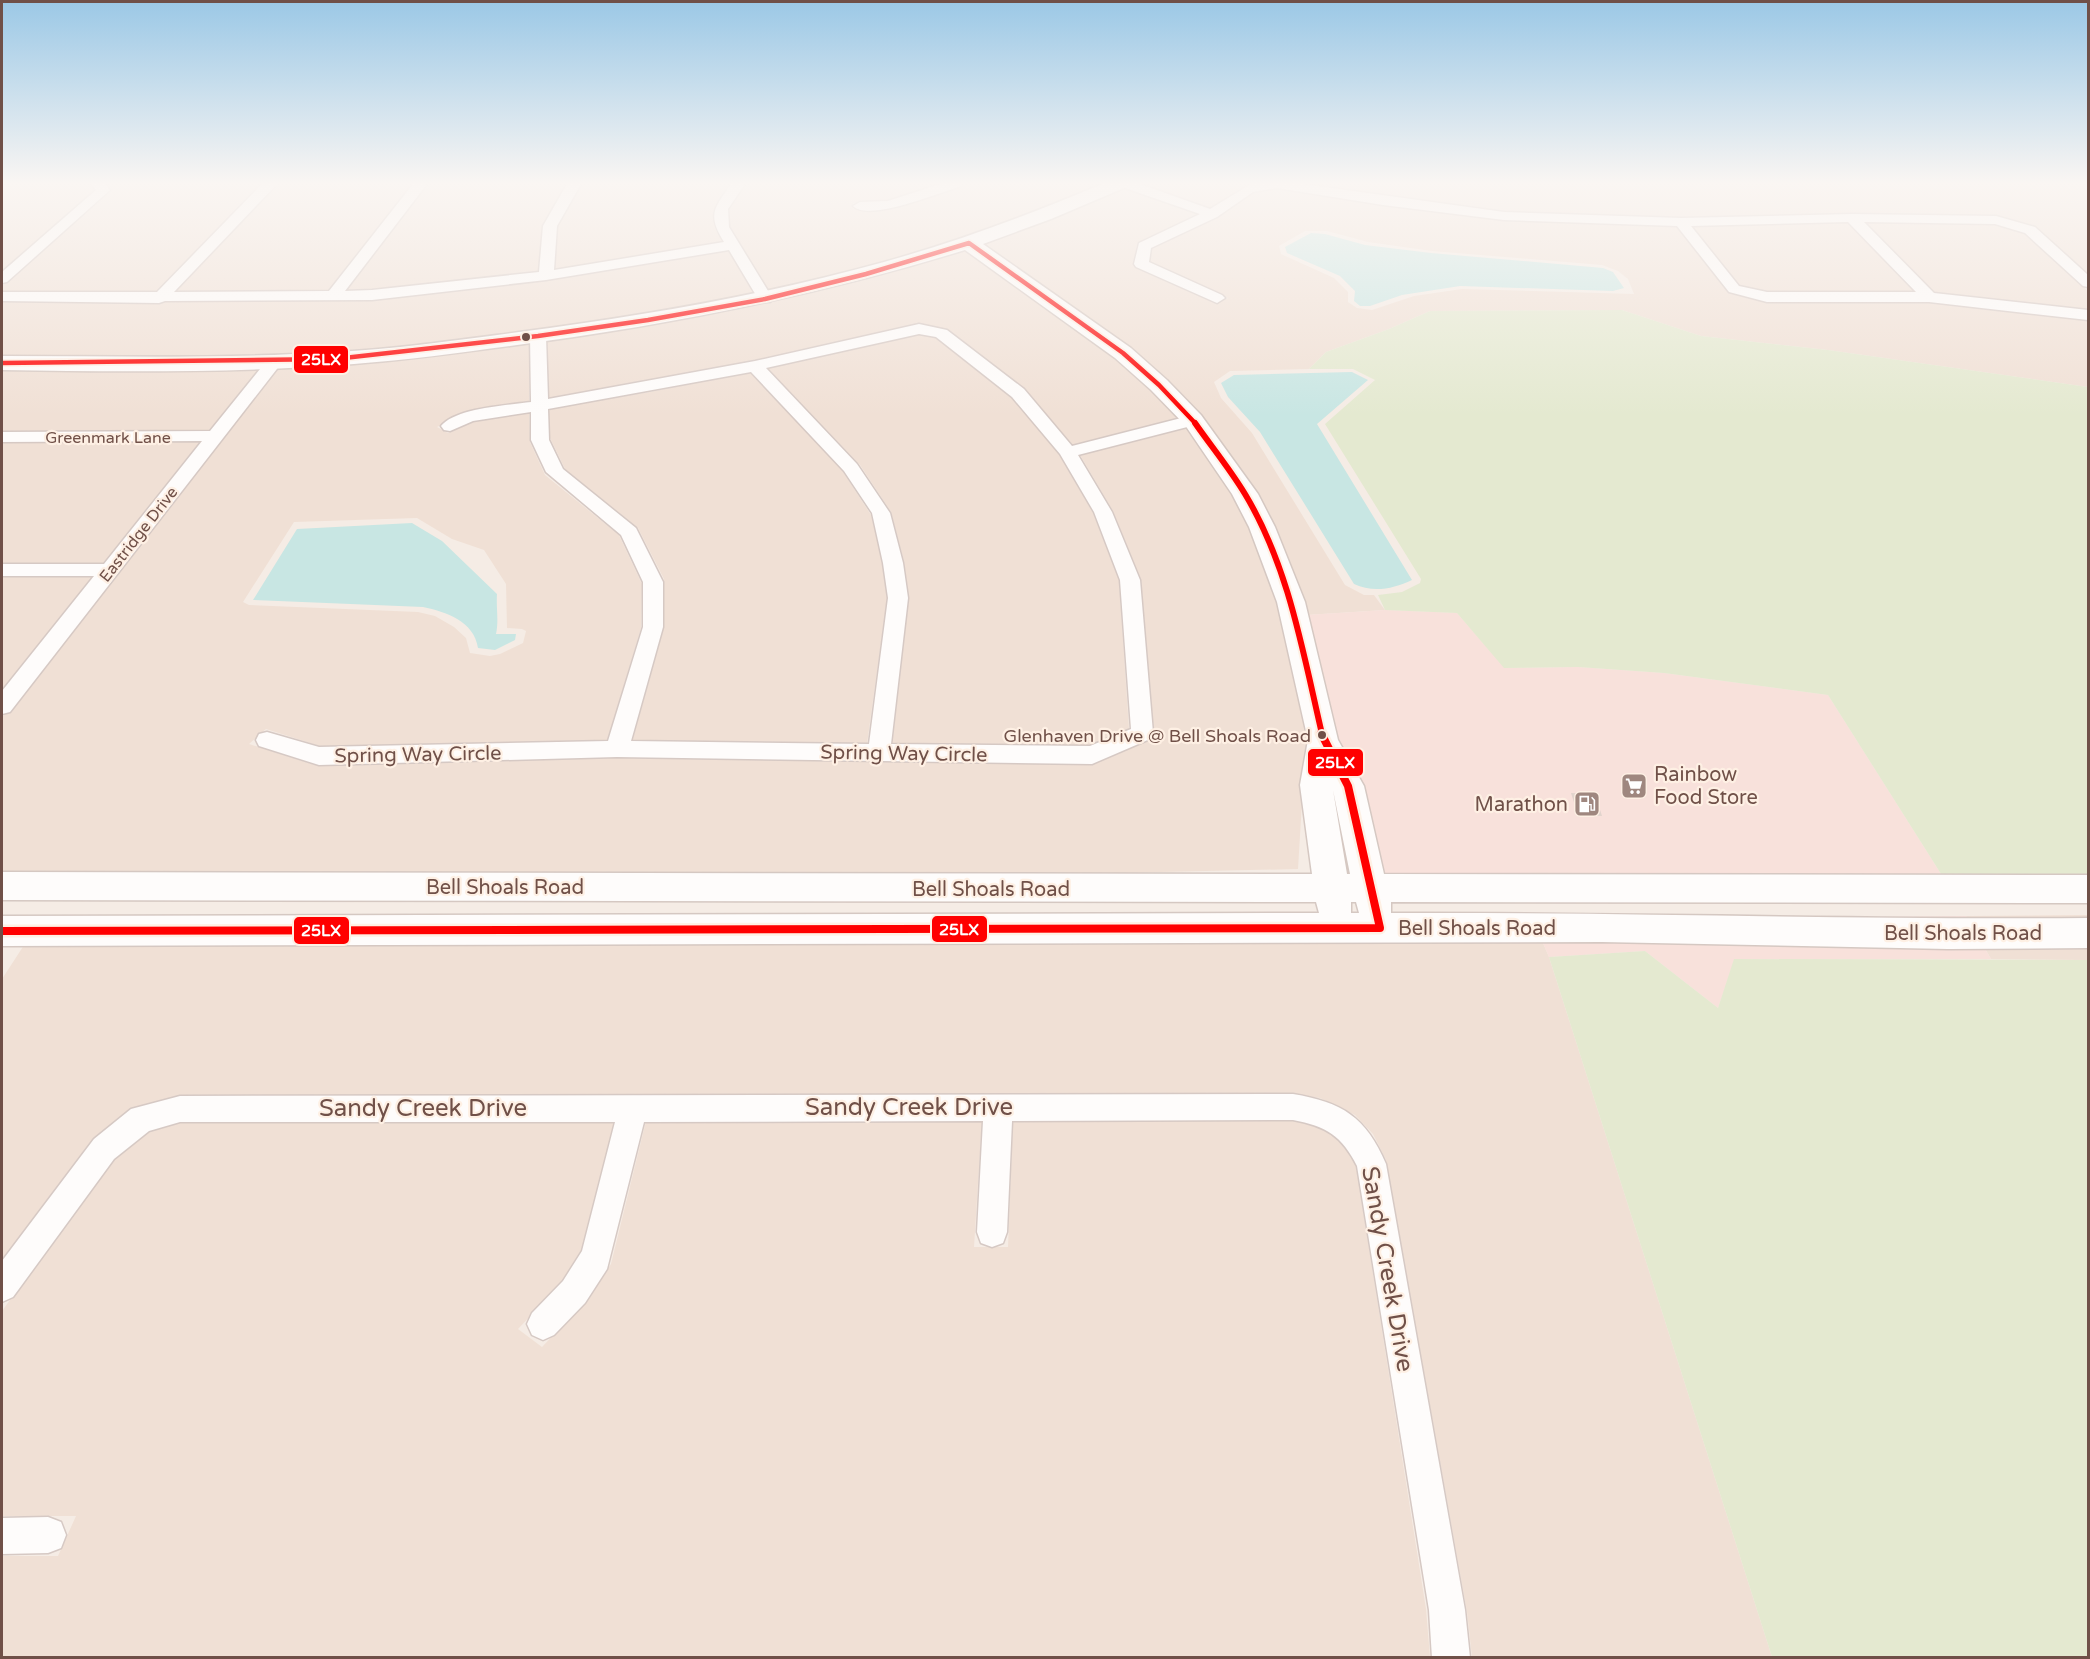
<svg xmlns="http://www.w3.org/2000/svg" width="2090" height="1659" font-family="'Varela Round',sans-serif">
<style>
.residential{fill:#f0e0d5;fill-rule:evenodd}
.commercial{fill:#f8e1db}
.green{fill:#e4e9d0}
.water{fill:#c8e6e3}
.building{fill:#e1d4cd}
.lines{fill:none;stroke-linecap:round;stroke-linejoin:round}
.street-casing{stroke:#d6c9c4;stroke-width:3}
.secondary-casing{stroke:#d5c8c2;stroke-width:3}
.street{fill:#fefcfb;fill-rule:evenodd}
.secondary{fill:#fefcfb;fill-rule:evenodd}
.bus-1-far2-casing{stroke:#fef0e4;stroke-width:8}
.bus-1-far1-casing{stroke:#fef0e4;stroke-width:10}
.bus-1-casing{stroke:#fef0e4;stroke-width:13}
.bus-1-far2{stroke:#f00;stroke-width:4.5}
.bus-1-far1{stroke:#f00;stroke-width:6}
.bus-1{stroke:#f00;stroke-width:8}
.bus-dot{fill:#705048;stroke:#fef0e4;stroke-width:2}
.labels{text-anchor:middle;stroke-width:4.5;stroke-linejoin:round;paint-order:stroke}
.far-street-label{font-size:16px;fill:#705048;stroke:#fef0e4}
.bus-label{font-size:18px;fill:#705048;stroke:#fef0e4;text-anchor:end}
.street-label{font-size:20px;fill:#705048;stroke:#fef0e4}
.poi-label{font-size:20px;fill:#705048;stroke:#fef0e4;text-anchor:start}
.near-street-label{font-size:24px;fill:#705048;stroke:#fef0e4}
.line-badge{stroke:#fef0e4;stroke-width:2}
.badge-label{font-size:16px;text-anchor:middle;font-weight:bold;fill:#fff}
</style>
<rect width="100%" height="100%" fill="#f5ece5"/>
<path class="residential" d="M2,184H89L95,191L2,272Z
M107,184H263L154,294L2,293V286L110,190Z
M277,184H413L326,293L171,294Z
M428,184H567L542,226L538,273L343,292Z
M581,184H731L714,209L715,228L724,243L554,271L558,226Z
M746,184H943L886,202L853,203V209L893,207L966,184H1108L964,240L770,293L730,226L729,209Z
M1138,184H1249L1209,209Z
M1295,184H2088V276L2037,230L1999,218L1679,219L1504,213Z
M1123,186L1201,214L1137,244L1133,264L1217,303L1228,298L1149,263L1151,248L1254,191L1277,187L1382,204L1676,225L1726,289L1731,292L1931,301L2088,319V387L1828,350L1701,336L1622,310L1430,311L1389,329L1326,352L1309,369L1230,371L1214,382L1221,398L1252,433L1345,585L1364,595H1374L1385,610L1306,615L1216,437L980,243ZM1305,231H1327L1368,242L1432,251L1602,265L1618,271L1628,279L1634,294L1462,289L1414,296L1372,310L1357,308L1348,302V292L1334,278L1281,254L1279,246Z
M1847,221L1917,294H1766L1741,287L1691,225Z
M1863,221L1996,223L2023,231L2088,291V312L1935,294Z
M966,248L1115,355L1180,418L1073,445L1026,391L949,331L923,325L895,329L752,362L646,383L548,399L547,339L650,324L774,301Z
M728,249L755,297L647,316L404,349L277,357L2,359V301L164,302L371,298L554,278L642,265Z
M918,333L935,336L1010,395L1059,454L1093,513L1119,580L1129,729L1088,747L892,745L909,597L904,561L891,512L860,465L767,368Z
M529,341V402L468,412L437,427L448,433L472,421L529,411L530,442L545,475L619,535L642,584L641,628L607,742L326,748L266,729L249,744L315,765L614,758L1099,762L1149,740L1154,733L1141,580L1113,511L1080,455L1188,427L1216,465L1252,528L1280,602L1311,739L1303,785L1298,869L2,898V717L15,705L280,365ZM417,518L452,539L484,550L506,584L507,628L522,629L526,631L523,643L500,654L490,656L470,653L466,638L454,627L435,616L418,612L249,605L243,602L294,522Z
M262,366L210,431L2,432V367Z
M750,372L842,470L871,515L883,564L887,598L867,744L632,742L664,627V579L638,528L565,469L550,438L548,408L650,392Z
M202,441L104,564H2V442Z
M2,576H94L2,692Z
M2088,915V960L1991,959L1966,916Z
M41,919L1533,920L1549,957L1772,1657H1472L1467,1612L1386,1160L1373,1134L1355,1115L1320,1098L1292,1094L186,1096L164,1100L140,1108L90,1147L2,1263V979Z
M982,1120L974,1247H1008L1013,1120H1294L1316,1123L1333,1132L1347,1147L1356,1166L1426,1609L1430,1657H2V1556H58L76,1516H2V1311L117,1153L146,1130L175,1122L615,1121L580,1256L560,1285L518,1329L542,1347L586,1301L611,1264L646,1121Z"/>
<path class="commercial" d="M1385,610L1457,613L1505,668L1578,667L1664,673L1828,695L1943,877L1387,901L1336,740L1337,734L1334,733L1306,615Z
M1966,916L1991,959H1735L1718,1008L1645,951L1549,957L1533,920Z"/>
<path class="green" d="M1622,310L1701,336L1828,350L2088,387V878L1943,877L1828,695L1664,673L1578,667L1504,668L1457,613L1385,610L1378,595L1402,592L1420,583L1421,579L1325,424L1375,380L1353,369H1309L1326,352L1389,329L1430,311Z
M1645,951L1718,1008L1734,959L2088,960V1657H1772L1549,957Z"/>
<path class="water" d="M1311,233L1325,234L1365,245L1431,253L1603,268L1613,272L1624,288L1613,291L1460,286L1402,295L1370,306H1360L1354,301L1355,291L1340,276L1287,253L1285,247Z
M1352,372L1368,380L1317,424L1412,580C1393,589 1373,593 1354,584L1260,432L1228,397L1221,383L1234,375Z
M412,523L442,541L497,594C496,608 499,620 496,634H516L515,640L495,650L478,648C474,621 446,612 423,607L253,600L297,529Z"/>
<path class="building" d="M1571,793L1595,794L1602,816L1578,815Z"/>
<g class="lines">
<defs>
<path id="street" d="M91,184H105L110,190L7,282L2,283V272L96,190Z
M262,184H277L174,292L329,291L413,184H427L345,291L372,290L539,272L543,226L567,184H581L557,226L554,270L724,242C707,214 714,209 731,184H745L728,209L729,227L773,299L770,302H760L729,250L546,280L372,300L165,301L159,303L2,301V292H157Z
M940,184H961L959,187C938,193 869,222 853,206L860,202L888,201Z
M1120,184H1140L1210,209L1251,184H1303L1504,212L1681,218L1852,214L1996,216L2035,227L2088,275V287L2083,286L2025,233L1995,224L1864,222L1934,293L2088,310V320L1929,302H1767L1729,292L1677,226L1504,220L1383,205L1277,188L1253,192L1217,217L1151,248L1149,262L1222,295L1225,298L1217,303L1136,267L1134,264L1139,243L1200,214L1122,187ZM1848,222L1916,292H1767L1739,286L1691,226Z
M919,324L947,330L1024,389L1072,446L1193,415L1199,416L1202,420L1199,424L1078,455L1112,512L1140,580L1153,733L1150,739L1092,764L617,757L319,765L259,746L256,740L259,734L267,732L319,747L608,741L643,627V582L621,535L546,472L531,440V412L473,421L450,431L444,430L441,426C455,408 508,405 531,402L530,336L532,333H544L546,336L548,399L755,361ZM919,334L936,337L1012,397L1060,454L1094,512L1120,580L1131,729L1090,746L891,744L908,598L903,563L890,513L857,464L766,368ZM751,372L844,471L872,513L883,563L888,598L869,744L631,741L663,627V582L636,528L563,469L549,440L548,409Z
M274,357L280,359L282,362L280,365L10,712L2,714V691L94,576H2V564H104L202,441L2,442V432L210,431L268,359Z
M1293,1094C1342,1102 1366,1117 1386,1164L1465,1610L1470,1658H1432L1429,1610L1357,1166C1342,1136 1326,1126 1293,1120L1012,1121L1007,1232L1003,1243L992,1247L981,1243L977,1232L983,1121L644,1122L607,1269L585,1303L554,1335L543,1340L532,1335L527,1324L532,1313L563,1281L582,1251L615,1122H180L149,1131L114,1159L13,1297L2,1302V1261L94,1139L131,1109L180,1096Z
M48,1517L61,1522L66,1535L61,1548L48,1553L2,1554V1518Z"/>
<path id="secondary" d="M1102,184H1127L1124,188L1051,219L983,244L1131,348L1167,380L1201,415L1258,494L1275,527L1305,602L1338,740L1364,786L1384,874L2088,875V903L1391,902V913C1623,912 1855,920 2088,918V948L1948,949L1602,942L2,946V916L1319,913L1316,902L2,900V872L1312,874L1300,785L1308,740L1277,602L1249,527L1232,494L1185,425L1151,390L1115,358L965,250C816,296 665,326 510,346C458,353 407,360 354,364C238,373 119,372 2,370V356C113,356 224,359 334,352C396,349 458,340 519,332C642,316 765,295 884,262C959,241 1031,214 1102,184ZM1333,790L1350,874H1347ZM1351,902H1356L1359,913H1351Z"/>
</defs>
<use href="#street" class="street-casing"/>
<use href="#secondary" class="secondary-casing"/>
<use href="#street" class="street"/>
<use href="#secondary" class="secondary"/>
<defs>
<path id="bus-1-far2" d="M2,363L335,359L538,336L648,320L765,299L866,274L969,243L1123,353L1159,385L1196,424"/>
<path id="bus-1-far1" d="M1195,423C1211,446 1230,469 1245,494C1289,567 1303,653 1322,734"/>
<path id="bus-1" d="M2,931L1380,928L1348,786L1321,733"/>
</defs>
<use href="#bus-1-far2" class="bus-1-far2-casing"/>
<use href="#bus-1-far1" class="bus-1-far1-casing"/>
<use href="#bus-1" class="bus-1-casing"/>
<use href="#bus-1-far2" class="bus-1-far2"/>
<use href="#bus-1-far1" class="bus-1-far1"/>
<use href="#bus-1" class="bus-1"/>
</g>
<linearGradient id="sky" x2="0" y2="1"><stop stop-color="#9bc8e6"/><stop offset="0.44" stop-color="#faf6f3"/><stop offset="1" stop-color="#faf6f3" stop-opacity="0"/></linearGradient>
<rect width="2090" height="416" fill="url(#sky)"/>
<defs>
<symbol id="supermarket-square" viewBox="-11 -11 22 22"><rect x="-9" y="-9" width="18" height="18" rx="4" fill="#9f877f" stroke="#fef0e4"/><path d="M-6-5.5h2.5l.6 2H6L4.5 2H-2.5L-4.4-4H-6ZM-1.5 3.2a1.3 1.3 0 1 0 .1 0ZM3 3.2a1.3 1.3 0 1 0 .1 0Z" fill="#fff"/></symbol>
<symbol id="fuel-square" viewBox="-11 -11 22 22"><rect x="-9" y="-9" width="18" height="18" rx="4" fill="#9f877f" stroke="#fef0e4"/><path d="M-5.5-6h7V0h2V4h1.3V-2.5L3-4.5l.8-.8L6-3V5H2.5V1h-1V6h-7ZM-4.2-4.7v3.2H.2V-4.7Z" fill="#fff"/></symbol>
</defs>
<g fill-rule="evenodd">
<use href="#supermarket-square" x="1619" y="771" width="30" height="30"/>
<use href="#fuel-square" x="1572" y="789" width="30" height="30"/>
</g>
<g class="bus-dot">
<circle cx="526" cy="337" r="5"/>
<circle cx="1322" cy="735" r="5"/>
</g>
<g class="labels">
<g class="far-street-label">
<text x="108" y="443">Greenmark Lane</text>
<text transform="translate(138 534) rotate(-52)" y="6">Eastridge Drive</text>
</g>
<g class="bus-label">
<text x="1311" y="742">Glenhaven Drive @ Bell Shoals Road</text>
</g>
<g class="street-label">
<text transform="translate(904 753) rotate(1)" y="7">Spring Way Circle</text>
<text transform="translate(418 754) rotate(-1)" y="7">Spring Way Circle</text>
<text x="505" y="894">Bell Shoals Road</text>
<text x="991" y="896">Bell Shoals Road</text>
<text x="1477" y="935">Bell Shoals Road</text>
<text x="1963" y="940">Bell Shoals Road</text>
</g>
<g class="poi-label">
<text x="1654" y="781">Rainbow<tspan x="1654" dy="23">Food Store</tspan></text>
<text x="1568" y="811" text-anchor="end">Marathon</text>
</g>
<g class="near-street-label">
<text x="909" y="1115">Sandy Creek Drive</text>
<text x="423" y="1116">Sandy Creek Drive</text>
<text transform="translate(1388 1269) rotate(80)" y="8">Sandy Creek Drive</text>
</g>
</g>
<g class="line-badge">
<rect x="293" y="345" width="56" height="29" rx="6" fill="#f00"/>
<rect x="1307" y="748" width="57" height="29" rx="6" fill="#f00"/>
<rect x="931" y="915" width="57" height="28" rx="6" fill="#f00"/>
<rect x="293" y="916" width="57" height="29" rx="6" fill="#f00"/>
</g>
<g class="badge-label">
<text x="321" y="365">25LX</text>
<text x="1335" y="768">25LX</text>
<text x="959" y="935">25LX</text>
<text x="321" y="936">25LX</text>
</g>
<rect width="2090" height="1659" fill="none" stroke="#705048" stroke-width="6"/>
</svg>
